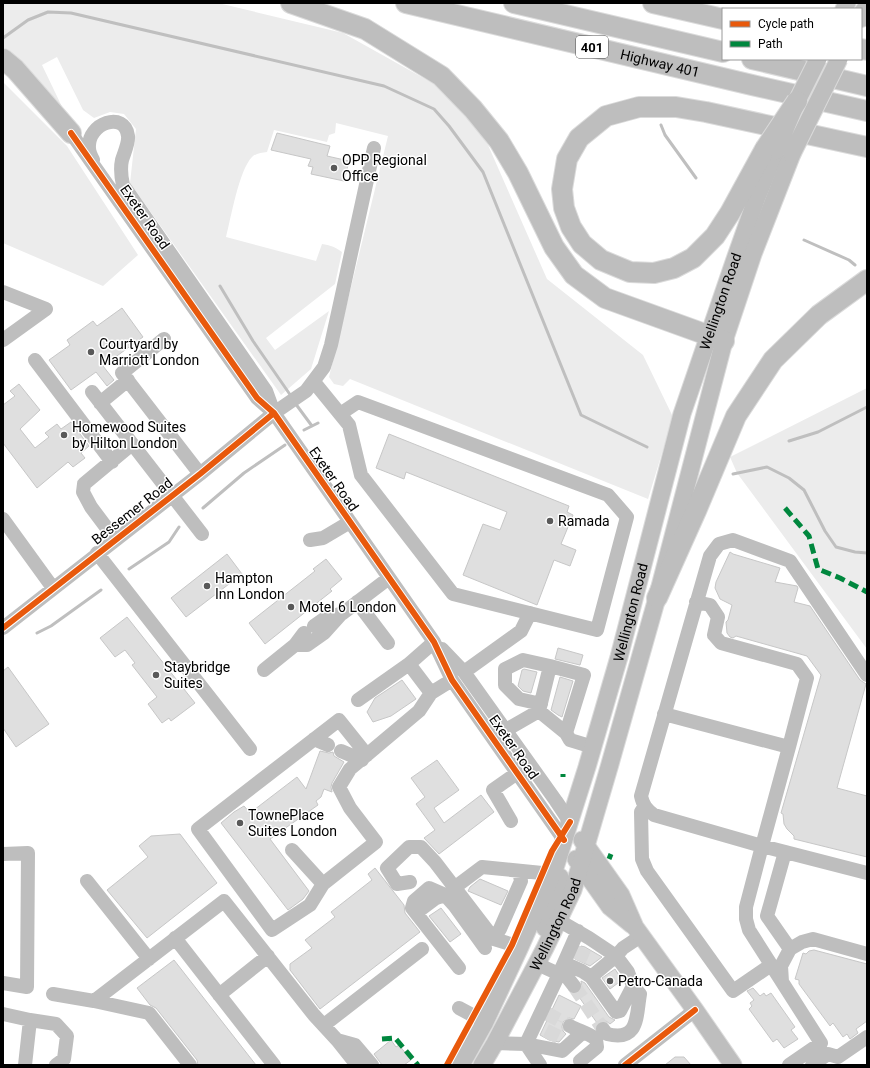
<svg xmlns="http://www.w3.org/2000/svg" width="870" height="1068" font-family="Roboto,sans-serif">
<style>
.green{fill:#ececec}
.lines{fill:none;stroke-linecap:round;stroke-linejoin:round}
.stream{stroke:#bfbfbf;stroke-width:3}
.building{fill:#dfdfdf;stroke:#c7c7c7}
.minor-tunnel{stroke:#d9d9d9;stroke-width:14;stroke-dasharray:14 7;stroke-linecap:butt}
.major-casing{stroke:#dbdbdb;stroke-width:19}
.highway-casing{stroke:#dbdbdb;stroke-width:22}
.minor{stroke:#bebebe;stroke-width:14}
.major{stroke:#bebebe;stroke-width:17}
.highway{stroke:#bebebe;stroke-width:20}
.major-bridge-casing{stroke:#dbdbdb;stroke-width:19;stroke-linecap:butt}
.highway-bridge-casing{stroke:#dbdbdb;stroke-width:22;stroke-linecap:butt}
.major-bridge{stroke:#bebebe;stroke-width:17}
.highway-bridge{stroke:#bebebe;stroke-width:20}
.quiet{stroke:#00873e;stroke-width:5;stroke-dasharray:10 5;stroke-linecap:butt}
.cycleway-casing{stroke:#fff;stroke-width:8}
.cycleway{stroke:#e8590c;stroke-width:6}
.poi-dot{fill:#595959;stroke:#fff;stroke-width:1.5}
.labels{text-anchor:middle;stroke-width:3;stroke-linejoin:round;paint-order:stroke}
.shield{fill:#fff;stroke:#4c4c4c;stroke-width:1}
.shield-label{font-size:13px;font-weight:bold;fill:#000}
.street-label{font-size:14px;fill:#000;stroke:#fff}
.poi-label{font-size:14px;fill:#000;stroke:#fff;text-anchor:start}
</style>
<rect width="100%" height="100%" fill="#fff"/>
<path class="green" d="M3,3H218L343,33L436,85L463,109L488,145L547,279L643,355L673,417L648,499L350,379L343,386L334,384L329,377L388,136L336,123L335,133L329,135L327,142L274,130L267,152C262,153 256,153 252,157C239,170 231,218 226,237L316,261L322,244C330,245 335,247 342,252L335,284L266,338L275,350L329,311L311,369L281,395L130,183L136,129L124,114L110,112L94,118L83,110L57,57L42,65L65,113L20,61L3,47Z
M3,82L67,146L138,255L103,286L3,243Z
M867,388V649L737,473L730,457Z"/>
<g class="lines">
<path class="stream" d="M3,38L28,20L48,12L71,13L384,86L434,109L449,126L483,172L581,415L647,447
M661,125L665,135L696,178
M804,240L849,260L855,265
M220,286L253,341L291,396
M295,403L312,426
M304,430L318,423
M789,441L818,432L867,407
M733,474L767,467L789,478L804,490L825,531L836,547L855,552L867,553
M203,508L244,473L285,445
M129,569L169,542L179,527
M37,633L51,626L101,590"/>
</g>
<path class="building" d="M277,133L330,146L327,156L349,161L344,181L311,174L313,167L308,166L311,159L271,150Z
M122,308L143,337L103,366L114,380L107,386L96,372L71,390L49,360L70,345L67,340L93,321L97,326Z
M19,384L40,410L20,429L35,448L49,437L45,433L57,424L61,429L71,422L89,446L81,453L85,458L73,467L68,462L37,488L3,443V405L15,396L10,391Z
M389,434L569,506L567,512L573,515L561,544L576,550L570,566L554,560L537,605L463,575L483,524L500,530L507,512L406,472L404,479L376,468Z
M730,552L733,554L780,568L775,582L797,586L798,588L794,602L810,606L860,680L866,684L837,788L867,796V857L794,839V836L787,829L784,824L783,814L781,813L821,675L807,656L736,636L733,638L730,637L727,633L726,622L728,620L732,605L720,599L715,588L716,582Z
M227,554L242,574L186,617L171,598Z
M326,559L342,579L330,589L332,591L265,644L249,623L315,571L313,569Z
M127,617L195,703L171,721L169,718L162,723L148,704L157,697L132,665L135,663L125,650L115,657L100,638Z
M558,648L583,655L580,665L555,659Z
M8,667L49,724L16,747L3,728V671Z
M524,669L537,672L531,693L523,691L518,686L522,670Z
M560,677L573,681L562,717L558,715L551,710Z
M402,680L416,699L391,716L373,722L367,712L375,698Z
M320,751L329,753L333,752L334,756L344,762L332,783L331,787L332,792L324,789L321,797L316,801L318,805L270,839L309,891L303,899L288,910L221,823L234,812L244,806L250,813L297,777L306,789Z
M437,760L459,790L434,808L444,823L481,795L494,812L439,854L424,838L435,830L416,804L425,797L411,778Z
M180,834L217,883L147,938L107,890L148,857L139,846L151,836Z
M375,868L404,905L405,913L420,932L320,1009L290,970V964L312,948L305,940L335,917L331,912L372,880L368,874Z
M480,879L508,891L501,905L468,891L470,887Z
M441,908L461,934L450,942L429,916Z
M581,946L585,947L602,957L590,966L575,959Z
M814,950L867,964V1021L856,1029L858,1033L850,1039L847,1034L843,1037L833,1023L830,1026L799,984V980L795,979L803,953L806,954L809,951Z
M174,960L256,1065H198L197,1060L156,1008L150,1005L137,988Z
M615,969L622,980L610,989L602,978Z
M581,981L585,983L609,1017L615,1020L610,1024L606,1021H602L597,1023L577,994L582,989Z
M753,988L760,996L764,993L766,996L771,993L795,1027L791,1030L798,1039L784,1048L777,1039L773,1042L749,1009L752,1006L750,1003L754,1000L747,991Z
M559,995L581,1006L574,1019L569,1018L563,1022L562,1027L563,1031L566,1034L559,1042L549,1040L540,1035Z
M391,1040L396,1047L399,1045L411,1060L404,1065H382L374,1054Z
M675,1057H684L691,1065H665Z"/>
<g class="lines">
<path class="minor-tunnel" d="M579,961L585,947
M574,986L603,1029
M546,1013L570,1026
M549,1040L559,1020"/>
<defs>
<g id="major">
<path d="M844,9L847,3"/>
<path d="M582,840L621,895L635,927L695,1010L733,1065"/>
<path d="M576,859L610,907L632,925"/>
<path d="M545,928L560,877"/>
<path id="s1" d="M461,1065L485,1022L520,947L555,868L587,767L619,657L682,414L734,262L757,197L776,151"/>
<path id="s2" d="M482,1065L495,1043L545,948L573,890L610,764L657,598L724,341L753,254L792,154"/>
</g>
<g id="highway">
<path d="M291,3L365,29L441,76L473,109L499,141L518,173L554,247L574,275L605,298L724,341"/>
<path id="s3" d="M406,3L752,85L867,111"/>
<path d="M514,3L723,52"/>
<path d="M653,3L723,19"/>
<path d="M861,17L867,9"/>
<path d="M861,49L867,50"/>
<path d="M3,59L15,69L71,133"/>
<path d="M752,59L867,86"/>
<path d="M765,149L730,213L715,236L693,258L674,268L654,273L630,272L601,260L582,244L571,227L564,208L562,189L567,159L579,138L606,116L639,107H676L706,112L867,147"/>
<path d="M657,598L696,511L736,416L773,360L819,315L867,280"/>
</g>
</defs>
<use href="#major" class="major-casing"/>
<use href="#highway" class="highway-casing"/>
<path class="minor" d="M71,133L257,398L274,413L434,642L452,680L564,840
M93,160C91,156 89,151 89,148C87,123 125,110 128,136C129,143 124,153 122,160C120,169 121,176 123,185L266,391L274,413
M3,292L46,309L3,340
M164,339L122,373L200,474
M35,360L112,462
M314,382L349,425L361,475L453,594L597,630L627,517L608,495L358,402L340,414
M92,392L202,534
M100,403L128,380
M3,519L53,588
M115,539L91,507L83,492L84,484L132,444
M310,540L323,538L350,522
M97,553L250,749
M357,602L388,643
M696,602L710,605L718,617L714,635L721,643L797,664L807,678L789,747
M314,626L324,619L343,613L389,578
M3,628L200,474L274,413L306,391L324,367L331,345L374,148
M295,645H307L324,633L342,613
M442,649L464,672L556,801L570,822
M264,670L295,645L304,633
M464,672L521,631L530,613
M431,693L409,664L434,642
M358,700L409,664
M541,704L519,699L505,685V669L523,660L550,666
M664,714L789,747L762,846L867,873
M506,730L539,711L550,666L584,675L566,733L539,711
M566,733L570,740L593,747
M314,739L328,745
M341,751L362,760
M645,806L641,812L642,859L647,871L733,991L771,965
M511,821L493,790L517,773
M292,850L323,884L376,842L350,808L339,787L350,769L419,711L431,693L452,680
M785,852L767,916L790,949
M3,854L28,853L27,987L3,983
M87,881L149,959
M410,882L397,884L387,868L409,847H421L435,862L494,939L520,947
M323,884L310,905L272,930L198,829L339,720L367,755
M454,888L482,867L552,874
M416,913L436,898L445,895
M558,920L589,938L616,956L591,977
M175,938L274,1065
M494,939L500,929L521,881L519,871
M564,963L582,971L591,977L616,1012L620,1011L633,986L628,972L616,956L623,948L641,936
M459,968L412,908L414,901L429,888L445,895L454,905L485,948
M782,982L781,966L790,949L802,942L813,939L867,954
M574,986L567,977L559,974L578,931
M53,994L94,1001L224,901L314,1015L337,1040L357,1065
M219,995L268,956
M94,1001L149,1013L190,1065
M459,1008L485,1022
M3,1014L30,1020L25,1065
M30,1020L56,1024L67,1036L64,1059L56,1065
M324,1025L422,949
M570,1026C579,1031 588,1033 596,1039L597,1047L580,1061
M603,1029L607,1034C639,1042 636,1017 640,994L633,986
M337,1040L355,1045L372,1065
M495,1043L526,1044L559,974L537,964
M526,1044L562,1051L582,1033
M526,1044L540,1065
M625,1065L695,1010
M789,1065L821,1043L749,930L746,919V907L762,846L654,815C646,809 643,805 641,796L710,556L719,544L733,540L790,561L867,675
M812,1065L828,1054L838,1057L867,1037"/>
<use href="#major" class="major"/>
<use href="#highway" class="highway"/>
<defs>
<path id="major-bridge" d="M776,151L797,101L818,59
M792,154L839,59"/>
<path id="highway-bridge" d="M765,149L797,101"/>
</defs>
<use href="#major-bridge" class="major-bridge-casing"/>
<use href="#highway-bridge" class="highway-bridge-casing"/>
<use href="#major-bridge" class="major-bridge"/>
<use href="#highway-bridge" class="highway-bridge"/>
<path class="quiet" d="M785,508L809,536L818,569L840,578L867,592
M563,777V774
M609,859L611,854
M382,1039L395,1038L418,1065"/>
<defs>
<path id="cycleway" d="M71,133L257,398L274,413L434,642L452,680L564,840
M3,628L200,474L274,413
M447,1065L512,945L552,851L570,822
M625,1065L695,1010"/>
</defs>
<use href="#cycleway" class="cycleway-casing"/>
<use href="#cycleway" class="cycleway"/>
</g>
<g class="poi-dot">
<circle cx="334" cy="168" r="4"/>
<circle cx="91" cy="352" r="4"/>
<circle cx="64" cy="435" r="4"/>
<circle cx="550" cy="521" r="4"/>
<circle cx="207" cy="586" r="4"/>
<circle cx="291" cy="607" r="4"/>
<circle cx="156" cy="675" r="4"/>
<circle cx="240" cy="823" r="4"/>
<circle cx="610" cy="981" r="4"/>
</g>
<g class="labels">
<rect class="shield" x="576" y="36" width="32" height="22" rx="3"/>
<g class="shield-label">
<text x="592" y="52">401</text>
</g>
<g class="street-label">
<text dy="5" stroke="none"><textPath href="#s3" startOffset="261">Highway 401</textPath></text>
<text transform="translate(145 217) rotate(55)" y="5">Exeter Road</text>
<text dy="5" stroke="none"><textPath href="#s1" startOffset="809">Wellington Road</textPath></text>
<text transform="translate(334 479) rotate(55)" y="5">Exeter Road</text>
<text transform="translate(132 511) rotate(-38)" y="5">Bessemer Road</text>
<text dy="5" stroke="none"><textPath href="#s1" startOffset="485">Wellington Road</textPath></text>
<text transform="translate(514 747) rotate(55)" y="5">Exeter Road</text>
<text dy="5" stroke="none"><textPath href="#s2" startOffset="159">Wellington Road</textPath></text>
</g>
<g class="poi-label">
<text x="342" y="165">OPP Regional<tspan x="342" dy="16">Office</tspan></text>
<text x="99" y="349">Courtyard by<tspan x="99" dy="16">Marriott London</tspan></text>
<text x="72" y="432">Homewood Suites<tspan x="72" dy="16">by Hilton London</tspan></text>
<text x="558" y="526">Ramada</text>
<text x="215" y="583">Hampton<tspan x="215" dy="16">Inn London</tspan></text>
<text x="299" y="612">Motel 6 London</text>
<text x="164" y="672">Staybridge<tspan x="164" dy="16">Suites</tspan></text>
<text x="248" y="820">TownePlace<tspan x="248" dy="16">Suites London</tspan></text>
<text x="618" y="986">Petro-Canada</text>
</g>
</g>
<rect width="870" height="1068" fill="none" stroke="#000000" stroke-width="8"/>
<rect x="722" y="8" width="140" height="52" fill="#ffffff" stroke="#999999"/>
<rect x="730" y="21" width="20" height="6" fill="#e8590c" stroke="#999999"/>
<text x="758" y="28" font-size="12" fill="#000000">Cycle path</text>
<rect x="730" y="41" width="20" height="6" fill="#00873e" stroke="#999999"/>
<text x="758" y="48" font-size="12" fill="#000000">Path</text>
</svg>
